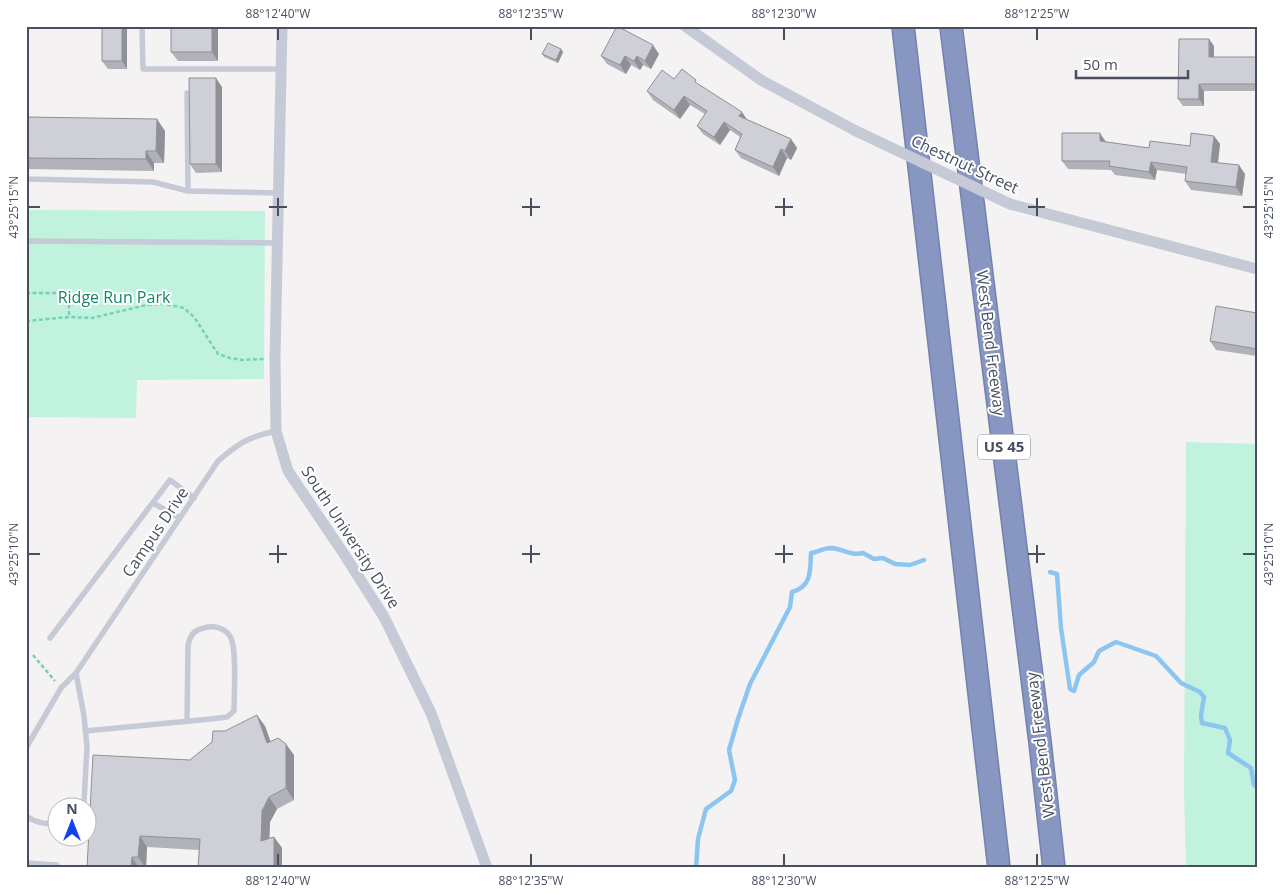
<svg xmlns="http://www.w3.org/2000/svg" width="1283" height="894" font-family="'Open Sans',sans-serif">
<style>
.green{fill:#c0f2de}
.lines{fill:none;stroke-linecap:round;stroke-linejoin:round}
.stream{stroke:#8cc5f0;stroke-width:4.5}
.highway-casing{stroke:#7382ad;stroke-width:24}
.path{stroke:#76d1b9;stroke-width:2.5;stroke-dasharray:4 2.5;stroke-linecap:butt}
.lane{stroke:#c5cad6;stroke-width:5.5}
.street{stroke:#c5cad6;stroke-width:11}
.highway{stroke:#8897c1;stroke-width:21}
.street-bridge{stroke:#c5cad6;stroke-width:11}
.wall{fill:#b1b2b9}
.shaded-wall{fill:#909196}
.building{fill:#cecfd7;stroke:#909196}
.ticks{fill:none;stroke:#485060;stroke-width:2}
.labels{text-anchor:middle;stroke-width:4;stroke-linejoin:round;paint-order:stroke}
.shield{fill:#fff;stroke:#7f8490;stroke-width:1}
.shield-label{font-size:15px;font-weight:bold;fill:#485060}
.street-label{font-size:16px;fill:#485060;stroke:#fff}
.park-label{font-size:16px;fill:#148667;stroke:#fff}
.neatline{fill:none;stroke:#485060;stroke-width:2}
.ticks-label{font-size:12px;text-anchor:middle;fill:#485060}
</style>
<rect width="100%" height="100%" fill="#f4f2f2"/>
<path class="green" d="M26,210L265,211L264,379L137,380L136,418L26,417Z
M1186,442L1257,444V868H1186L1184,792Z"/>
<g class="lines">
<path class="stream" d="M1050,572L1057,574L1061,628L1070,689L1074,691L1079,675L1094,662L1099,651L1116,642L1156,656L1181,683L1200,692L1204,697L1201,715L1202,723L1225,728L1230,740L1228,753L1251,768L1254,785L1257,787
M696,868L698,839L706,809L731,791L735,780L729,750L738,719L750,684L790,607L792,592C812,586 810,571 811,553C818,552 824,548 831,548C844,549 850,556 863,553L874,559L883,558L895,564L910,565L924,560"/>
<defs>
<path id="highway" d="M903,26L999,868
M951,26L1040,742L1054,868"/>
</defs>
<use href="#highway" class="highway-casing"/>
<path class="path" d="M26,293H62L67,294L69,299V317
M26,321L69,317L92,318L147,305L165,304L184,308L194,317L218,354L230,358L242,360L264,359
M33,655L55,681"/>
<path class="lane" d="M142,26L143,69H281
M187,93L188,191
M26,179L153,182L188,191L279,193
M26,241L278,243
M153,503L180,518
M50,638L170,480L194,498
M76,673L84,716L87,747L84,802L81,806
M85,731L211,719L227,717L234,711C234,694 237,651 231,638C226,628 214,625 204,628C194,630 190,635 188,646L187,721
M26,748L61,688L76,673L218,461C239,443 248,437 276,431
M26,816C36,823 46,824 58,824
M26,863L57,865"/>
<path class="street" d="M282,26L275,358L276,431L288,471L344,554L384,617L431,713L487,868
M685,26L761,80L856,131
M1010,204L1257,269"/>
<use href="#highway" class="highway"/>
<path class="street-bridge" d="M856,131L1010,204"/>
</g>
<path class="wall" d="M102,26H127V69H108L102,61Z
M218,26V61H178L171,52Z
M1214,46V57H1257V91H1204V106H1183L1178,99Z
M561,49L563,52L558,63L544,57L542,54Z
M659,54L651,69L643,65L640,70L631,65L626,74L607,64L601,56Z
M674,79L700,85L746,119L791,139L797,148L791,160L787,158L779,176L741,158L735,150L740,137L730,130L720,145L703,134L697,126L705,114L690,105L680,119L653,100L647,91Z
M222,87V172L196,173L190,164Z
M26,117L165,131L164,163H154V171L26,169Z
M1214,136L1220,144L1218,163L1245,174L1242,196L1191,190L1185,181L1186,174L1157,170L1155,180L1115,175L1111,170L1068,169L1062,161L1106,142L1149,148L1190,146Z
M1257,313V356L1216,350L1210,341Z
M265,726L270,741L294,755V800L277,809L270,822L269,838L274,837L282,848V868H198L199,850L147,847L146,868H87L190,760L225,731Z"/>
<path class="shaded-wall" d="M122,26H127V69L122,61Z
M212,26H218V61L212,52Z
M1209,39L1214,46V64L1209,57Z
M653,45L659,54L651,69L645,61Z
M561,49L563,52L558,63L556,60Z
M625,56L631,65L626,74L620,65Z
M637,56L643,65L640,70L634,61Z
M216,78L222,87V172L216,164Z
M1199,84L1204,91V106L1199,99Z
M684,96L690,105L680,119L674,110Z
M742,112L748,121L739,116Z
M157,119L165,131L164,163L156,151Z
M724,122L730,130L720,145L714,137Z
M1100,133L1106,142L1100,141Z
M1214,136L1220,144L1217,170L1211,162Z
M791,139L797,148L791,160L785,151Z
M781,149L787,158L779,176L773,167Z
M146,151L154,163V171L146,159Z
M1151,162L1157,170L1155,180L1149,172Z
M1239,165L1245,174L1242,196L1236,187Z
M257,715L265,726L275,754L267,743Z
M286,744L294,755V800L286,788Z
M269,797L277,809L270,822L269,852L261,841L262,811Z
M140,836L147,847L146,868L138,857Z
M274,837L282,848V868H274Z
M132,857L139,868H131Z"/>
<path class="building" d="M102,26H122V61H102Z
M171,26H212V52H171Z
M617,26L653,45L645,61L637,56L634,61L625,56L620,65L601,56Z
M1179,39H1209V57H1257V84H1199V99H1178Z
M548,43L561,49L556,60L542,54Z
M682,69L696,80L695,82L742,112L739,116L791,139L785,151L781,149L773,167L735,150L742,134L724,122L714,137L697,126L707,111L684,96L674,110L647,91L662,70L674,79Z
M189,78H216V164H190Z
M26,117L157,119L156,151H146V159L26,158Z
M1062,133H1100V141L1149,148L1150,141L1190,146L1191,133L1214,136L1211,162L1239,165L1236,187L1185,181L1187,167L1151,162L1149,172L1109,166L1110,161H1062Z
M1216,306L1257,313V349L1210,341Z
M257,715L267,743L278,738L286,744V788L269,797L262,811L261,841L274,837V868H198L200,839L140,836L138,857H132L131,868H87L93,755L190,760L212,742L213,731H225Z"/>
<path class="ticks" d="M278,28V40M531,28V40M784,28V40M1037,28V40M278,198V216M531,198V216M784,198V216M1037,198V216M28,207H40M269,207H287M522,207H540M775,207H793M1028,207H1045M1243,207H1256M278,545V563M531,545V563M784,545V563M1037,545V563M28,554H40M269,554H287M522,554H540M775,554H793M1028,554H1045M1243,554H1256M278,854V866M531,854V866M784,854V866M1037,854V866"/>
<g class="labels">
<rect class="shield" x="978" y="434.5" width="52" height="25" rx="4"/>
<g class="shield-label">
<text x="1004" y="452">US 45</text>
</g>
<g class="street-label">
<text transform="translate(965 164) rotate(25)" y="6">Chestnut Street</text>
<text transform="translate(991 343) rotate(83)" y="6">West Bend Freeway</text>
<text transform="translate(155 532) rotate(-56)" y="6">Campus Drive</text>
<text transform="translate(351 537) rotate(57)" y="6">South University Drive</text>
<text transform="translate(1040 745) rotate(-97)" y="6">West Bend Freeway</text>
</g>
<g class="park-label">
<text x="114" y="303">Ridge Run Park</text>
</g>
</g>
<rect width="1283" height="894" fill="none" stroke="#ffffff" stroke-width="55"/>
<g transform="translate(72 822)"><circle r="24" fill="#ffffff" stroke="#b6b9bf"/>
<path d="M0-4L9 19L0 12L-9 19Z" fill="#1341ed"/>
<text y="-8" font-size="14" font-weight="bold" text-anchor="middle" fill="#485060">N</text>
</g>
<path d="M1076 70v8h112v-8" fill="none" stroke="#485060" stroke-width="2.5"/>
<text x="1083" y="70" font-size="15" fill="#485060" stroke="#ffffff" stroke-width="4" paint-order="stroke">50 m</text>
<rect x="28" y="28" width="1228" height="838" class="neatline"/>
<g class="ticks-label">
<text x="278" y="18">88°12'40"W</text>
<text x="531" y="18">88°12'35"W</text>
<text x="784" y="18">88°12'30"W</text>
<text x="1037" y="18">88°12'25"W</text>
<text transform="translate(14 207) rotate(-90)" y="4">43°25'15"N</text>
<text transform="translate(1269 207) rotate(-90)" y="4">43°25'15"N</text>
<text transform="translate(14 554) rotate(-90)" y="4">43°25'10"N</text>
<text transform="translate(1269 554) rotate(-90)" y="4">43°25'10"N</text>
<text x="278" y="885">88°12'40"W</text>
<text x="531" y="885">88°12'35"W</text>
<text x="784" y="885">88°12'30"W</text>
<text x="1037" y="885">88°12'25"W</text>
</g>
</svg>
